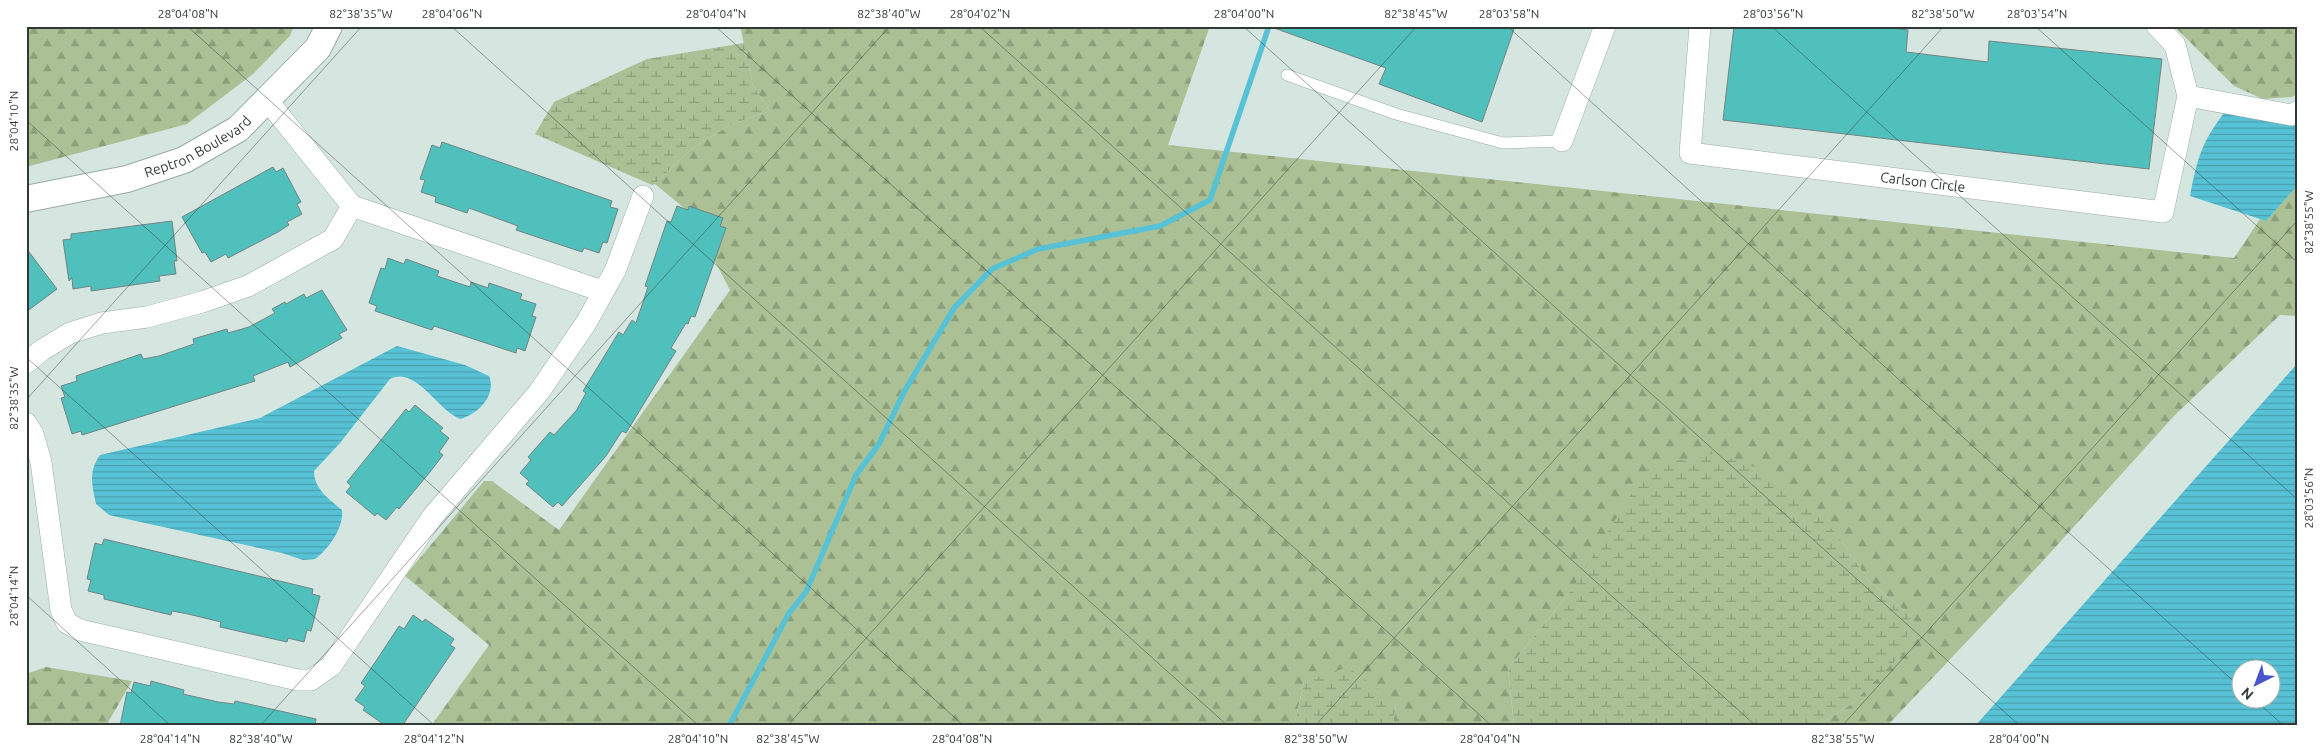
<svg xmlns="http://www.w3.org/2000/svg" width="2323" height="752" font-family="Ubuntu,sans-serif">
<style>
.forest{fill:url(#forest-firs)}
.wetland{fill:url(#wetland-marsh)}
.water{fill:url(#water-rules);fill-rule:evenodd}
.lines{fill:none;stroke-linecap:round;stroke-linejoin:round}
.stream{stroke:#57c2d6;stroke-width:5.5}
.building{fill:#4fc0bb;stroke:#728483}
.service-casing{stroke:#9baca6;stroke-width:12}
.minor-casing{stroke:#9baca6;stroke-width:22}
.tertiary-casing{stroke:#9baca6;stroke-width:28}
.service{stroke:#fff;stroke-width:11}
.minor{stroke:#fff;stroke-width:21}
.tertiary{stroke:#fff;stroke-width:26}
.ticks{fill:none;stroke:#313836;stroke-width:1;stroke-opacity:0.45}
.labels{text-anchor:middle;stroke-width:4.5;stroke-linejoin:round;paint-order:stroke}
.street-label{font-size:14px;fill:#313836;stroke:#fff}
.neatline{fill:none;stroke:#313836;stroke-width:2}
.ticks-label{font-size:12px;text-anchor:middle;fill:#313836}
</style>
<defs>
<pattern id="forest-firs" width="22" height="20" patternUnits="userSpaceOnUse" patternTransform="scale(1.25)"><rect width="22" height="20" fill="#abc195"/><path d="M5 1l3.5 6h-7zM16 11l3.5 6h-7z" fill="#8c9e7a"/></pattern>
<pattern id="wetland-marsh" width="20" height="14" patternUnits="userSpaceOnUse" patternTransform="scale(1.25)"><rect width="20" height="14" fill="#abc195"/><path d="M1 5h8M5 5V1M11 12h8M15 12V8" fill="none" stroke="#8c9e7a"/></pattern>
<pattern id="water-rules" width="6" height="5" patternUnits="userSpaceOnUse" patternTransform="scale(1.25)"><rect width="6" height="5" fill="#57c2d6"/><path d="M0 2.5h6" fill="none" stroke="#499fae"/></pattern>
</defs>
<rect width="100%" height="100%" fill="#d4e6df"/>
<path class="forest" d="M26,26H294L290,36L253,74L187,124L26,167Z
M740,26H1210L1168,145L2234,258L2260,219L2266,221L2297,186V316L2280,315L2174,416L2041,563L1887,726H1817L1853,703L1911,616L1868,580L1839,537L1572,589L1508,669L1514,726H1393L1396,703L1304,682L1294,726H431L489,645L405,576L484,481H492L559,530L730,290L689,212L655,184L690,150L730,125L770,111L753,86Z
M2174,26H2297V94L2292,97L2263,99L2234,86Z
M46,667L132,681L106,726H26V674Z"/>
<path class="wetland" d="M744,43L753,86L770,111L730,125L690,150L655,184L652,185L535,134L554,102L647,59Z
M1716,453L1762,470L1811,506L1839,537L1868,580L1911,616L1904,652L1853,703L1817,726H1514L1508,669L1572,589L1649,466Z
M1348,667L1396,703L1393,726H1294L1304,682Z"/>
<path class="water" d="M2224,113L2288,125L2297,124V186L2266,221L2190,196C2197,160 2201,143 2224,113Z
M397,346L465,365L489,376C497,395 478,414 460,419C437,410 416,366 390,379L340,443L314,471C314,489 329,499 342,510C344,527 329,549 315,559L303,560L282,553L122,518L109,515L96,504C92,485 88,472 100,455L260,418Z
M2297,364V726H1975ZM2240,670H2270V700H2240Z"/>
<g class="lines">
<path class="stream" d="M729,726L789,613L806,592L856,475L879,444L904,392L954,308L992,269L1038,249L1160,226L1210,200L1269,26"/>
</g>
<path class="building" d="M1274,26H1515L1482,122L1379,84L1386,68L1274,28Z
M1734,26H1876L1908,30L1906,52L1988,62L1989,41L2162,59L2149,169L1723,120Z
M442,142L612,201L610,207L618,209L607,243L603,242L599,253L584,248L582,252L516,230L518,226L469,208L467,213L435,202L436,197L421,192L425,180L420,179L432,145L440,148Z
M273,167L276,172L283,168L301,202L297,204L302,214L287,222L289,225L278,232L228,258L226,254L211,262L205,252L202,253L182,217Z
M677,206L688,210L689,206L723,218L720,226L726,228L695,317L691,316L688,324L686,323L671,348L676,351L626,433L622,431L606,456L562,506L558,502L553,507L526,484L529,481L520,473L531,460L528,457L550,432L554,435L576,411L586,393L583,391L619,332L623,335L632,320L636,323L648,287L645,286L667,221L671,222Z
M172,221L177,261H174L176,274L159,276L160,281L91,291V286L73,289L72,278L69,281L63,240L71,239V234Z
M26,248L57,289L26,312Z
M388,258L404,264L406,259L439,271L437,276L470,287L471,282L488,288L489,283L522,294L520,299L536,304L532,316L536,317L525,351L517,348L516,353L434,326L432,330L375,311L377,306L369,303L381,268L385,269Z
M322,290L347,330L339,334L342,338L290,367L288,362L253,376L255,381L82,435L81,431L72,434L61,398L65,397L61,386L77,381L76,376L141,354L143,359L159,356L194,344L193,339L227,329L228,333L249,327L275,313L272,309L285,302L286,304L304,294L306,298Z
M415,405L443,428L440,431L449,438L439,452L443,455L430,472L399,509L397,507L386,520L377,513L375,516L346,492L351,486L347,482L406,409L409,412Z
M104,539L313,589L312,594L320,596L311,631L307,630L304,642L288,638L287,642L220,627L221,622L188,614L172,611L171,615L104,599V595L88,591L91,580L87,579L95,543L102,545Z
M413,615L423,622L425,619L454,639L450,645L455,648L402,726H386L363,710L365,707L355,700L365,686L361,683L380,655L399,626L404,629Z
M151,681L184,690L183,694L218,702L234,704L235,701L316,719L315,726H120L127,692L131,693L134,682L150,686Z"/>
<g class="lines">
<defs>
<path id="service" d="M1287,75L1396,114L1503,143L1562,141"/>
<g id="minor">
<path id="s1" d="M1700,26L1690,153L2163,212L2188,96L2175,45L2157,26"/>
<path d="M2188,96L2291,115L2297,112"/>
<path d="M1562,141L1605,26"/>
<path d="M352,206L602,291"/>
<path d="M26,363L42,350L70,333L102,323L147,317L202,302L248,286L333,239L352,206L268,101"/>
<path d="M26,423L33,434L41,462L61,610L67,623L80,630L298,680H311L331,666L433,516L539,392L586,323L615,271L643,196"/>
</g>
<g id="tertiary">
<path id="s2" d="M26,199L127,179L184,160L238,129L318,48L329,26"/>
</g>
</defs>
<use href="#service" class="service-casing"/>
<use href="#minor" class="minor-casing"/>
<use href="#tertiary" class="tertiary-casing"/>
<use href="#service" class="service"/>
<use href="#minor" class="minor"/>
<use href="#tertiary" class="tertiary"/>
</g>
<path class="ticks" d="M187,26L964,726M451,26L1228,726M715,26L1492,726M979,26L1756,726M1243,26L2020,726M1507,26L2240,687M1771,26L2297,499M2035,26L2297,262M26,120L699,726M26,357L435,726M26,400L362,26M26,595L171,726M2255,700L2284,726M260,726L890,26M787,726L1417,26M1315,726L1944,26M1842,726L2297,221"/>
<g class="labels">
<g class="street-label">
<text dy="5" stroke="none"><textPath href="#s2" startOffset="181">Reptron Boulevard</textPath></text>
<text dy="5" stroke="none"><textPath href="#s1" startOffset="362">Carlson Circle</textPath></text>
</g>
</g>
<rect width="2323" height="752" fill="none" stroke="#ffffff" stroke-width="55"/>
<g transform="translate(2256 684) rotate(222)"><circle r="24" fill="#ffffff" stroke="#adafaf"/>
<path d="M0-4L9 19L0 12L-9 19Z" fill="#4955ca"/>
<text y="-8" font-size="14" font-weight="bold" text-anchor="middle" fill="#313836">N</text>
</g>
<rect x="28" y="28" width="2268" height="696" class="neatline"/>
<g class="ticks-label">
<text x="188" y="18">28°04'08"N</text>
<text x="361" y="18">82°38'35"W</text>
<text x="452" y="18">28°04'06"N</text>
<text x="716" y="18">28°04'04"N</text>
<text x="889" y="18">82°38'40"W</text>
<text x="980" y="18">28°04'02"N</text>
<text x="1244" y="18">28°04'00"N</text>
<text x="1416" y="18">82°38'45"W</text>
<text x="1509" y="18">28°03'58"N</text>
<text x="1773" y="18">28°03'56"N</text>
<text x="1943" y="18">82°38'50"W</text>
<text x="2037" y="18">28°03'54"N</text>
<text transform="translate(14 121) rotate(-90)" y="4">28°04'10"N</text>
<text transform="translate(2309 222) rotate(-90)" y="4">82°38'55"W</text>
<text transform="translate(14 398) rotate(-90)" y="4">82°38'35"W</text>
<text transform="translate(2309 498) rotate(-90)" y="4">28°03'56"N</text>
<text transform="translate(14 596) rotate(-90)" y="4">28°04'14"N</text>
<text x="170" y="743">28°04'14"N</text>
<text x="261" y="743">82°38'40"W</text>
<text x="434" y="743">28°04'12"N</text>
<text x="698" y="743">28°04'10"N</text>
<text x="788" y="743">82°38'45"W</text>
<text x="962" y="743">28°04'08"N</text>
<text x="1316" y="743">82°38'50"W</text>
<text x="1490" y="743">28°04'04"N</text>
<text x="1843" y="743">82°38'55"W</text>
<text x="2019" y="743">28°04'00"N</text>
</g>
</svg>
